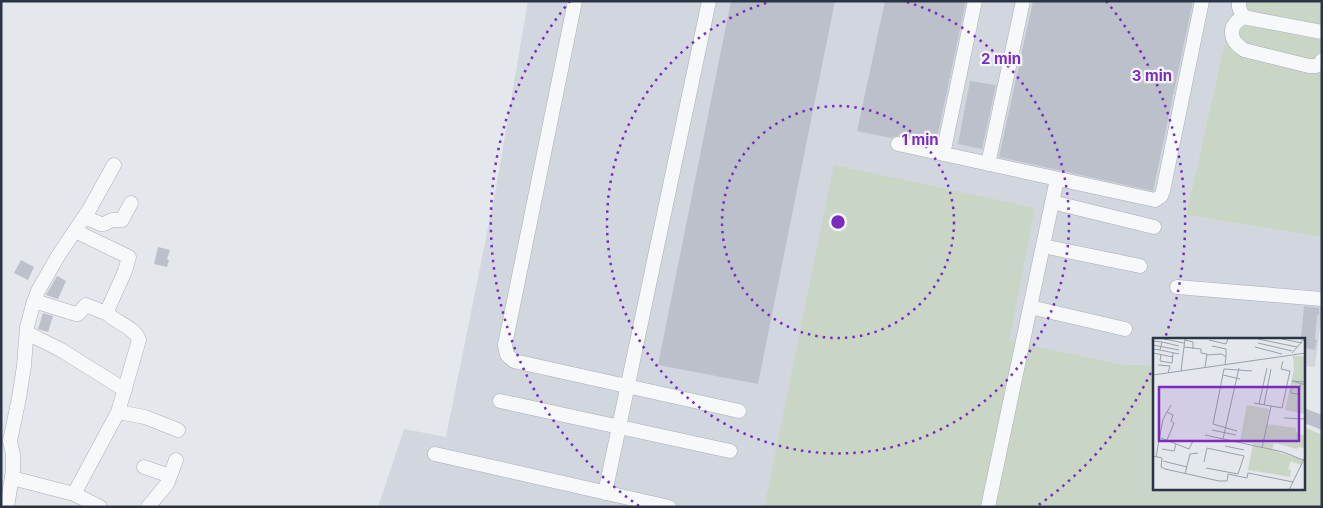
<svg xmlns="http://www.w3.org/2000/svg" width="1323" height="508" font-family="Inter,sans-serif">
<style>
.built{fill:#d2d6de}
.green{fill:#c9d6c5}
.building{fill:#bbc0ca}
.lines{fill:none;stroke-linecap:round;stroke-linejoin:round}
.minor-casing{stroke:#a9aeb7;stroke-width:15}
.minor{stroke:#f7f8fa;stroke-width:14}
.ring{fill:none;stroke:#7b2cbf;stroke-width:2.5;stroke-dasharray:2.5 5}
.inset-road{fill:none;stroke:#9a9fa9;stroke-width:1}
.view{fill:#7b2cbf;fill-opacity:0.15;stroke:#7b2cbf;stroke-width:2.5}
.inset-edge{fill:none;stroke:#2b3445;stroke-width:2.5}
.centre{fill:#7b2cbf;stroke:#f4f6f9;stroke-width:2.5}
.ring-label{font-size:15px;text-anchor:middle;font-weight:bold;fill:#7b2cbf;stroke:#f4f6f9;stroke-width:4.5;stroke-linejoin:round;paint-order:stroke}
</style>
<rect width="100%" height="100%" fill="#e4e7ec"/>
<path class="built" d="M528,1H1234L1186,215L1322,237V312L1315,367L1304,366V339H1154V365H1125L1009,342L835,165L764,507H378L404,429L446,437L496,188Z"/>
<path class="green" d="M1234,1H1322V237L1186,215Z
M834,165L1035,208L1009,341L1125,365H1154V489H1304V427L1322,435V507H764Z"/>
<path class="building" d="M731,1H835L758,384L658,365Z
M885,1H966L936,143L900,135L891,138L857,131Z
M1033,1H1193L1153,191L999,157Z
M970,81L996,85L982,149L958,144Z
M158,247L170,250L167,259L169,260L167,267L154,264Z
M21,260L34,267L28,280L14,273Z
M57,276L66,281L58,299L46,295Z
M1304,306L1319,308V315H1317L1315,339L1317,340L1315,350L1304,348V339H1301Z
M43,313L53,316L48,332L38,329Z
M1304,408L1322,415V430L1304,423Z"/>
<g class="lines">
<defs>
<path id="minor" d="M575,1L505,345L507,355L514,361L739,411
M1239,1V7L1243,17
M1322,32L1243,17C1227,27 1229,40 1244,50L1309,66H1316L1321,63L1322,60
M898,144L1155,200L1161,196L1163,191L1202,1
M943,154L975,1
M988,164L1023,1
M1052,202L1154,227
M84,217L101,224H104L112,220H122L131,203
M1043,246L1140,266
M1177,287L1322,299
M34,301L76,314H78L86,305L108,314
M1030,307L1125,329
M27,333L61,350L125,390
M500,401L730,451
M118,412L145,417L178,430
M435,454L669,507
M144,467L170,476
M12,478L74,494L100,507
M605,493L709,1
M74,494L118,412L139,340C135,327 116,323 108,314V309L125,271L129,257L75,231
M7,507L13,470V454L10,441L19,398L24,366L27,327L34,301L38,291L58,256L89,210L114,165
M148,507L167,484L176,460
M988,507L1057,179"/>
</defs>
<use href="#minor" class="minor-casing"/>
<use href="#minor" class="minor"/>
</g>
<g class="ring">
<circle cx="838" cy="222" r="116"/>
<path d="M907 2A231 231 0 1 1 769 2"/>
<path d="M1154 366A347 347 0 0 1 1037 506M639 506A347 347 0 0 1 570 1M1106 1A347 347 0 0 1 1165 338"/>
</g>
<g transform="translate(1153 338)">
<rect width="152" height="152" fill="#e4e7ec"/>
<path d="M140,18H152V76L132,72L141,31ZM94,67L116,71L113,86L143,90V94L152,98V110L145,109L144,111L121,105L119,112L150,122L148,127L138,123L135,131L138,133L137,139L95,132L100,106L87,103Z" fill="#c9d6c5"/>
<path class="inset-road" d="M11,1L31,5M105,1L144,9M129,1L149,5M32,2L40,4V11M56,2L73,6L75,1M0,3L9,4L7,12L0,11M9,4L26,8M105,5L139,13M0,7L26,12M59,8L73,11V19M31,9L48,11V15L54,16L52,29M102,9L129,16M7,12L26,16M0,15L20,19M139,15L151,1M8,16L7,23L19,25L20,15M54,17L69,16L73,19L72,26M5,27L17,28L15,35M28,33L32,1M0,37L153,15M70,37L87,41M153,44L139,43L153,47M138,51V55L145,56L148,46M101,65L129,70L137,33L128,31L130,23M106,66L114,30M111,67L118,31M131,80L153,81M59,92L83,97M84,93L60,86L71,31L99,33M52,97L130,114L150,122M8,100L36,111L40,103M70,101L86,30M14,102L21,85L18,83L20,77L14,74M72,108L91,112M109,110L118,68M9,111L21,113L23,106M0,118L9,120L8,129L12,131L66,143H74L75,136L94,140L95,135L140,144M3,119L10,81L18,67M10,123L34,129M51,124L54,110L91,118L85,136L53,130M32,136L37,116L45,115M136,152L153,117"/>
<path class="view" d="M6,49H146V103H6Z"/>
<rect width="152" height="152" class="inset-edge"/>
</g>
<circle cx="838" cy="222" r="8" class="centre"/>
<g class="ring-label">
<text x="1001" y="64">2 min</text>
<text x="1152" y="81">3 min</text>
<text x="920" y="145">1 min</text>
</g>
<rect width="1323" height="508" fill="none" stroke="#2b3445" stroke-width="5"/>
</svg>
